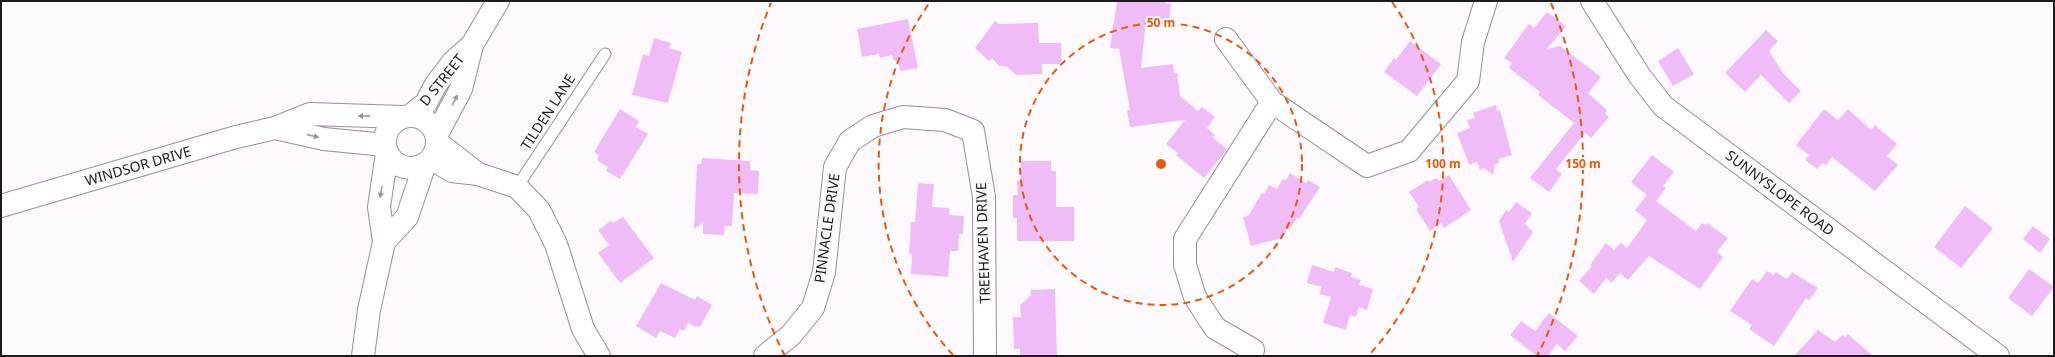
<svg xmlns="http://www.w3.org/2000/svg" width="2055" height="357" font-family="'Noto Sans',sans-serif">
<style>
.building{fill:#f0bcf8}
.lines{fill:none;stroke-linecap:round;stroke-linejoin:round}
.lane-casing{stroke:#9c8b9e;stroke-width:13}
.street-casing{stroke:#9c8b9e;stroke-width:24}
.secondary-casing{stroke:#9c8b9e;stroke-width:24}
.lane{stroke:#fff;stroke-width:11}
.street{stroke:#fff;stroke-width:22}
.secondary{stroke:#fff;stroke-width:22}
.oneway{fill:#9a989b}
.ring{fill:none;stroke:#e8590c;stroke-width:2;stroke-dasharray:7 5}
.labels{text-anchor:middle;stroke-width:4;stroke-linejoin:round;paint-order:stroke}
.street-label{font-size:14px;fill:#1f1920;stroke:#fdf9fd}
.centre{fill:#e8590c;stroke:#fdf9fd;stroke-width:2}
.ring-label{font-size:12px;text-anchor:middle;font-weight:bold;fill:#e8590c;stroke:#fdf9fd;stroke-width:4;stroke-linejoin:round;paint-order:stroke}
</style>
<rect width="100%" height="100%" fill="#fdf9fd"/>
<path class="building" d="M1117,1H1166L1165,3L1171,4L1169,21L1155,19V23L1146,22L1141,68L1173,64L1174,73H1177L1180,96L1198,111L1202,107L1215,117L1207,128L1215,135L1213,138L1227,149L1204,178L1176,155L1178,153L1166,144L1185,120L1130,127L1127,111L1130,110L1119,49L1110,48Z
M1547,12L1566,26L1547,49L1560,46L1601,77L1588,93L1607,110L1605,113L1609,117L1591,138L1585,133L1556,169L1562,174L1549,192L1530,178L1574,123L1538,95L1540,92L1509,68L1512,63L1504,58L1529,24L1534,28Z
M908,19L918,68L900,71L898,60L894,61L892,55L880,58L879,54L862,57L857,29Z
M995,21L999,24L1038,23L1039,43H1061V64H1042V74L1016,75L1006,66H999L992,58L989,61L975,48Z
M1766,30L1778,41L1769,51L1783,73L1801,91L1789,103L1761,75L1745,92L1725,73Z
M654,38L671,43L669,48L682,52L668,103L632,95L643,54L649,56Z
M1410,41L1441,64L1417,96L1384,72L1394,58L1396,60Z
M1678,48L1694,74L1673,86L1658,61Z
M1496,105L1497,111L1500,110L1512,155L1498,159L1499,163L1495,164L1493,175L1484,168L1480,170L1477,162L1469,165L1457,133L1470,128L1467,120L1475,118L1473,113Z
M620,109L639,121L636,127L648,134L620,179L606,171L608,167L597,160L599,155L594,152Z
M1824,109L1838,120L1848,109L1871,130L1875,125L1897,144L1887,156L1898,165L1875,191L1832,157L1826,165L1822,163L1817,169L1805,160L1809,155L1796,145Z
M1652,155L1674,172L1663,186L1666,188L1656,201L1696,231L1702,223L1706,225L1707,223L1728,238L1717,252L1723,257L1700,289L1649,256L1628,280L1620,273L1612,283L1606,278L1594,294L1579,281L1592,266L1590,265L1606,243L1614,250L1621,243L1627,248L1647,220L1635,210L1647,195L1631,182Z
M702,158L750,161V170L759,171L758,194L734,193L732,226H725L724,235L703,234V223L694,229L697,164H701Z
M1021,161H1051V171H1056V207H1074V241H1017V218H1013V195H1018L1017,181H1020Z
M1290,173L1306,183L1308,180L1320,187L1299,219L1297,218L1289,230L1287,229L1281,238L1251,246L1243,217L1248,216L1262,193L1264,194L1269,185L1277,189L1283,179L1286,180Z
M1449,175L1471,210L1444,228L1441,223L1430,231L1416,209L1419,207L1409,192L1428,180L1429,182L1436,178L1439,181Z
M918,183L934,184L932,207L949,208V215L964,216L963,234H959L958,251H950L948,277L911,274L912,254H909L911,222H915Z
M1516,202L1532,213L1525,224L1533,232L1513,262L1499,221L1506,210L1509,212Z
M1965,206L1993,228L1961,268L1934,247Z
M623,217L654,258L620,283L598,253L609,245L598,230L611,221L613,223Z
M2033,226L2050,239L2040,253L2023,239Z
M1312,265L1334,272L1335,267L1352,273L1351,277L1361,280L1359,285L1373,289L1367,310L1359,307L1356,317L1350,315L1346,330L1323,323L1331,297L1319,294L1322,287L1307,283Z
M2029,269L2054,287L2032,316L2008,298Z
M1767,271L1773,275L1776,272L1787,279L1792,272L1818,288L1809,300L1806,298L1774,346L1749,329L1752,325L1730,311L1752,279L1758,283Z
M661,283L695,300L697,296L712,305L700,327L697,326L696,327L688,323L684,331L680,329L675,338L660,331L656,338L636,326Z
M1055,289L1057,356H1020V349H1014L1013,317H1021L1020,305L1031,295V290Z
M1549,313L1578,336L1565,351L1557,344L1548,356H1537L1510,335L1521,321L1535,331Z
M1818,330L1835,342L1842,335L1845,337L1848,334L1873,356H1794Z"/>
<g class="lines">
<defs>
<path id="lane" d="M517,187L605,54"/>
<path id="street" d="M1592,1L1639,75L1663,106L1998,356
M1226,39L1272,102L1367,166L1409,151L1468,81L1473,42L1486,1
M438,143L474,171
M432,159L452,171L478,174L517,187L539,210L556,244L583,329L599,356
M1253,350L1215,328L1195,297L1185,265V239L1272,102
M765,356L791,335L813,308L824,272L835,167L850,141L873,126L903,117L945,120L973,131L984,197L985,356"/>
<path id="secondary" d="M411,115L426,103L436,84L453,62L472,45L498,1
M385 142a26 26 0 1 1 52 0a26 26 0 1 1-52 0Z
M275,128L324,139L385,145
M437,134L461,89L472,45
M1,206L236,137L275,128L310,114L403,117
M384,242L407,217L425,164
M363,356L369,310L384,242L379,207L387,153"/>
</defs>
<use href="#lane" class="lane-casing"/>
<use href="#street" class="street-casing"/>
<use href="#secondary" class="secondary-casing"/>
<use href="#lane" class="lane"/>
<use href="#street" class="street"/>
<use href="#secondary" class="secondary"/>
</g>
<defs><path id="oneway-solid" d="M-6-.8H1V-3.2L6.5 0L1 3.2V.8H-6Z"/></defs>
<g class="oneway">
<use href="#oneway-solid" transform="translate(455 100) rotate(-62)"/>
<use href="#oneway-solid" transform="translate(364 116) rotate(-179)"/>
<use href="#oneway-solid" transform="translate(313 136) rotate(13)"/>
<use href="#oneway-solid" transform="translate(381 192) rotate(99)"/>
</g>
<g class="ring">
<circle cx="1161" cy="164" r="141"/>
<path d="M953 355A282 282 0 0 1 930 2M1392 2A282 282 0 0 1 1369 355"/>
<path d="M785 356A422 422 0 0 1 771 3M1551 3A422 422 0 0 1 1537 356"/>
</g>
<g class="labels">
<g class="street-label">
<text transform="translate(442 80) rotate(-51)" y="5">D STREET</text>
<text transform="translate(548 112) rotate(-57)" y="5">TILDEN LANE</text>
<text transform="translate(138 166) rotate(-16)" y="5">WINDSOR DRIVE</text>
<text transform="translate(1780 193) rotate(37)" y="5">SUNNYSLOPE ROAD</text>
<text transform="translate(827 228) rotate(-82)" y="5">PINNACLE DRIVE</text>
<text transform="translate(983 243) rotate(-92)" y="5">TREEHAVEN DRIVE</text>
</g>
</g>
<circle cx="1161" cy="164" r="6" class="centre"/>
<g class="ring-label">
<text x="1161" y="27">50 m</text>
<text x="1443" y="168">100 m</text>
<text x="1583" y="168">150 m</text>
</g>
<rect width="2055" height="357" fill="none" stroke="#1f1920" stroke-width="4"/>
</svg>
